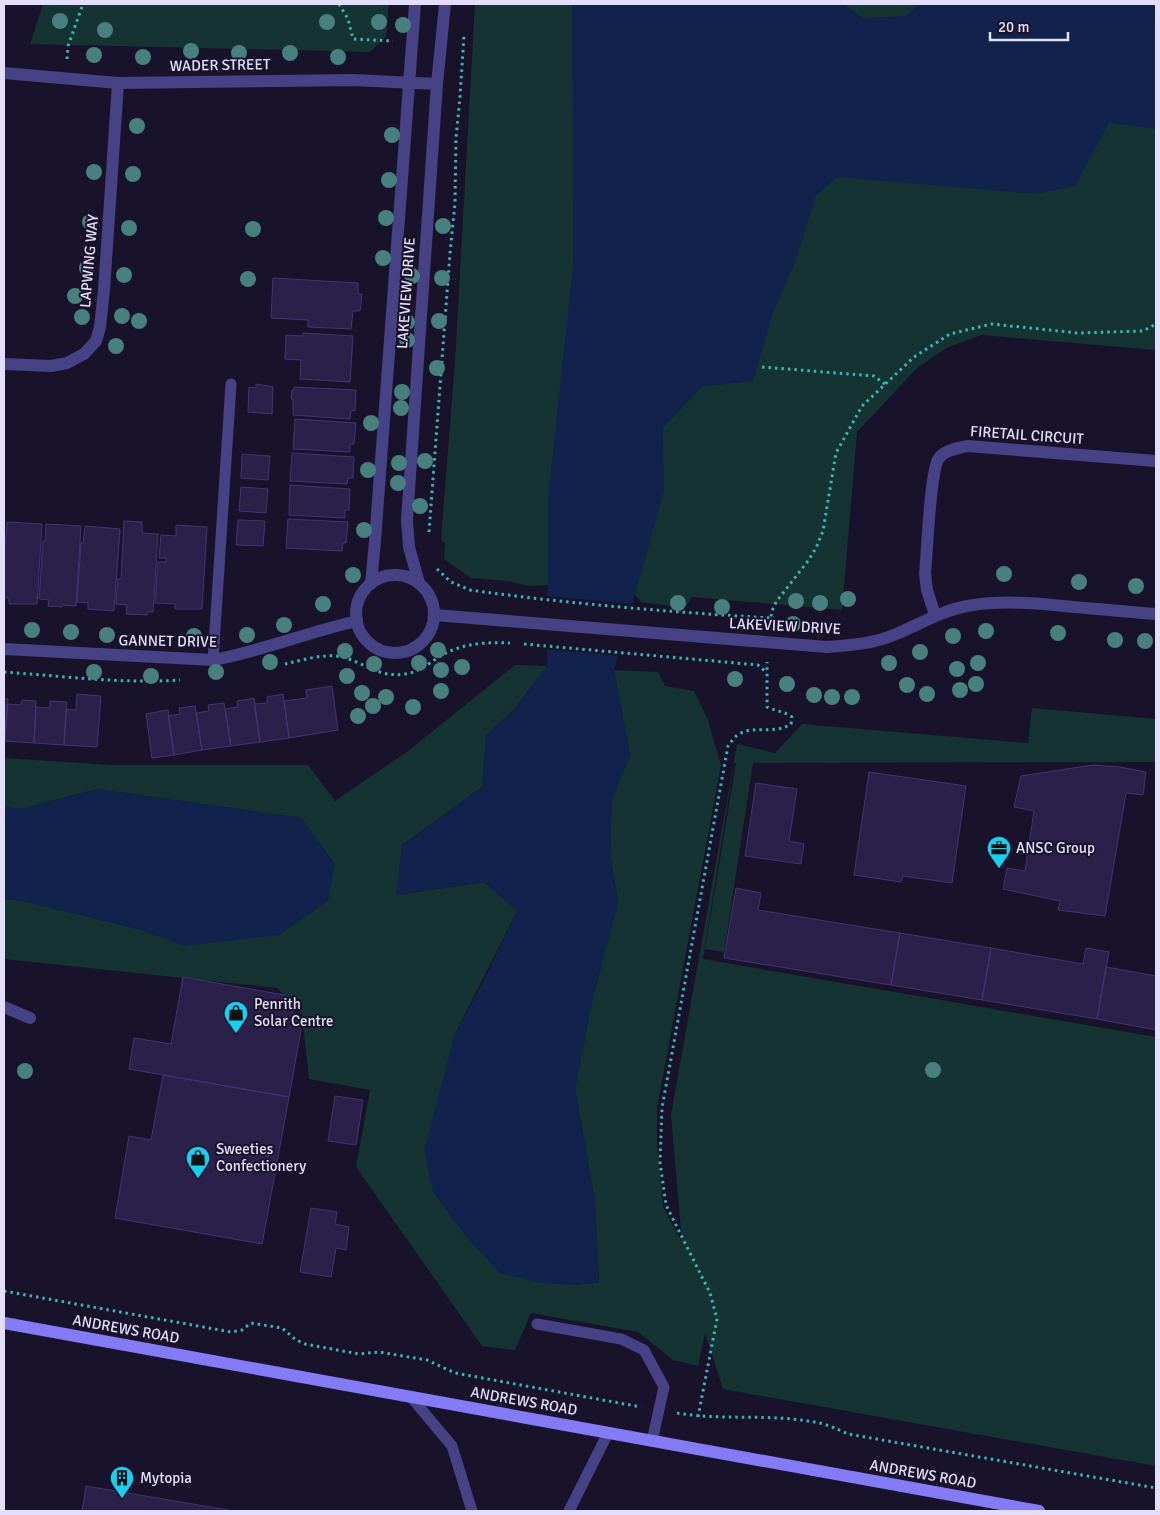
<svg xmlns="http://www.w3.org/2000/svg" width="1160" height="1515" font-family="Signika,sans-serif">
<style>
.green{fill:#163334}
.water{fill:#11234c}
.pier{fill:#18132a}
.building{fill:#2b204a;stroke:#443375}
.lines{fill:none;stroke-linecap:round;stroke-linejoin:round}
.path{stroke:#39b7b6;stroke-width:3;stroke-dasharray:2.5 4;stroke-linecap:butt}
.service{stroke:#474186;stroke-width:11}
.minor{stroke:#474186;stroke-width:12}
.tertiary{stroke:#474186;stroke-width:12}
.secondary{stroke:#857bf7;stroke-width:12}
.tree{fill:#47807f}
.labels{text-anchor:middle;stroke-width:4;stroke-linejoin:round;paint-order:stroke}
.street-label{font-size:15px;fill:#e3defd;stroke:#18132a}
.poi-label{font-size:15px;fill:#e3defd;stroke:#18132a;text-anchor:start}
</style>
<rect width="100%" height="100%" fill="#18132a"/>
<path class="green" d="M43,4H389L386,36L370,52L30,44Z
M475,4H1156V350L981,335L946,348L917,368L857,432L842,610L692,597L685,608L641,602L633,592L548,585L528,586L508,581L471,578L444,559L445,544L441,539L455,362Z
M515,665L547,666L516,707L486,736L482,787L402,845L397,895L484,882L517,911L455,1034L574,1285L599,1282L595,1202L575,1088L593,997L618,903L610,853L612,799L630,755L614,670L658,672L665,686L694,691L708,720L721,765L657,1108V1144L663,1207L682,1242L671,1115L737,744L775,753L802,724L1028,743L1032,708L1156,719V762L753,763L724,952L705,949L736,763H734L703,959L1156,1037V1466L723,1389L705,1333L698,1366L673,1360L638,1332L531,1313L515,1350L482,1346L356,1167L370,1090L309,1079L302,1014L277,988L4,959V899L23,901L142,930L186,946L335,864L301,818L97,789L21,809L4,807V758L111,765H308L335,801L408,751Z"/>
<path class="water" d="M572,4H843L863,18L906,16L919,4H1156V129L1109,123L1075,186L1035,194L837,177L816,196L794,265L774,310L753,381L702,387L663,428L664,491L614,670L630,755L612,799L610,853L618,903L593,997L575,1088L595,1202L599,1283L574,1285L541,1283L500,1273L467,1238L433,1192L424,1150L455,1034L484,980L517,911L484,882L396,895L402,845L482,787L486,736L516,707L547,666L548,498L573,265Z
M97,789L301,818L335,864L328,901L279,935L186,946L142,930L23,901L4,899V807L21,809Z"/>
<path class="pier" d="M545,596L635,604L621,656L545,649Z"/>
<path class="building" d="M273,278L358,283V294H362L360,311H353L351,329L308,327V320L271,318Z
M303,333L353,336L350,382L300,379L301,360L285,359L286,335L303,336Z
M256,384L273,387L272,414L248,412L249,387L256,388Z
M294,387L356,390L355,411L351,410L350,419L293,415V399H291L292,390H294Z
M295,419L356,423L354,444H350V452L293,449Z
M292,453L354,457L353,478H348L347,484L290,481Z
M242,454L270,456L268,480L241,478Z
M290,485L350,489L349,510H345V518L289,515Z
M241,487L268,489L266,513L239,511Z
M288,519L348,522L346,543H343L342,551L286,548Z
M238,520L265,521L263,546L236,545Z
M124,521L142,522V533L158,534L153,612H147V615L126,614L127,605L116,604L118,579H121Z
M7,522L42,524L37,604H9V598H4V539H6Z
M46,524L81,526L76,606L62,605V607L48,606L49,600L39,599L43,541H45Z
M176,525L207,527L202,609H175V604L155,603L158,562H166V558H159L161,535L176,536Z
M85,526L120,529L114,611L88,609V603L77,602L81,543H83Z
M332,686L338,730L289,738L284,701L307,698L306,690Z
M77,694L101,696L97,747L64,745L66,709L76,710Z
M283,694L289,738L260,742L254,704L267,703V697Z
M254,698L260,742L231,746L225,709L238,707L237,701Z
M4,699H8L5,741H4Z
M22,700L36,701L34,743L5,741L7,704L21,705Z
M50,701L67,702L64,745L34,743L36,707L50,708Z
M224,703L231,746L202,750L196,713L209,711L208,705Z
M195,706L202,750L174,755L168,716L180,714L179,708Z
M168,710L174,755L152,758L146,714Z
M1093,765L1120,767L1146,772L1143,795L1126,793L1105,916L1058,910L1060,901L1003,889L1007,868L1025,871L1034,811L1014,807L1021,776Z
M869,772L966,786L952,883L903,876L901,882L854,875Z
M756,783L797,789L789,841L804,844L801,864L745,856Z
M736,888L761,893L758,910L900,933L891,985L724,958Z
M900,933L991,948L982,1000L891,985Z
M991,948L1083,964L1086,948L1109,952L1097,1019L982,1000Z
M1106,967L1156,976V1030L1097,1019Z
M183,977L284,995L301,1030L289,1097L129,1069L134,1038L171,1044Z
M163,1075L289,1097L262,1244L115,1218L129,1136L151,1140Z
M335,1096L363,1100L356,1145L328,1141Z
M311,1208L337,1212L335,1224L349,1227L346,1250L336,1248L331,1277L300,1272Z
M86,1486L234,1511H82Z"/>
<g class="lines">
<path class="path" d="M339,4L348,19L353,39L393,41
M67,59L68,46L83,4
M762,367L874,376L885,384
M429,532L450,253L455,203L456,138L460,97L464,35
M437,569L451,582L470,590C570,604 670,612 770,618
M770,623L772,611L776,602L808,561L816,548L823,531L836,453L862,406L914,357L950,334L992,324L1078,333L1143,331L1156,324
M524,644L758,665L767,673
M285,664C303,660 324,653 342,657C366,663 378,678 405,674C421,672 432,660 446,653C466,643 488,642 510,643
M4,672C62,676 122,684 180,680
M4,1291L231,1332L242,1330L251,1323L282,1328L296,1340L305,1344L359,1354L379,1352L427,1360L455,1373L641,1407
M677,1413C724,1421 772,1413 819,1423C829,1425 839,1430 848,1434L1156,1488
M698,1417L717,1319L710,1293L666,1205L660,1162L662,1108L728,746C731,742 735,736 739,734C755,725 774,735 791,724L792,717C784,711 775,711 767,707V662"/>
<path class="service" d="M213,660L231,384
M537,1324L621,1339L644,1350L664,1387L652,1441
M411,1397L452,1446L472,1511
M569,1511L608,1433"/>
<path class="minor" d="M4,73L118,83L353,80L437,84
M4,364L51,366L67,363L84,354L96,341L100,327L104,290L118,83
M935,615L927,590L925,574C927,555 930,470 939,458C945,450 958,448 967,446L1156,461
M4,649L213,660C262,651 308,632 357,621
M4,1007L30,1018"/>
<path class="tertiary" d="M356 614a39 39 0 1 1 78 0a39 39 0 1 1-78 0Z
M419,583L409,547L407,520L437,84L445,4
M371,584L375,541L415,4
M435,615L827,647C850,645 872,644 894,635C918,625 941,611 967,606C1003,600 1037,603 1073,607C1101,609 1129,612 1156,614"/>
<path class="secondary" d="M4,1323L1039,1511"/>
</g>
<g class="tree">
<circle cx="60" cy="21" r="8"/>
<circle cx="327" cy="22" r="8"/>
<circle cx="379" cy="22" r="8"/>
<circle cx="403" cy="25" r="8"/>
<circle cx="105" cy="30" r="8"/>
<circle cx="191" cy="51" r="8"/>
<circle cx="239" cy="53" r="8"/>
<circle cx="290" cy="53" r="8"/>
<circle cx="94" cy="55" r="8"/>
<circle cx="143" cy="57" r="8"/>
<circle cx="338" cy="57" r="8"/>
<circle cx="137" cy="126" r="8"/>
<circle cx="392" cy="135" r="8"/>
<circle cx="94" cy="172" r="8"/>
<circle cx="133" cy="174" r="8"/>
<circle cx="389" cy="180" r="8"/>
<circle cx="386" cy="218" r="8"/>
<circle cx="90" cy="222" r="8"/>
<circle cx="443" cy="226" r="8"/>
<circle cx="129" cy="228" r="8"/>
<circle cx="253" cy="229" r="8"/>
<circle cx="383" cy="258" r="8"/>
<circle cx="87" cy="268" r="8"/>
<circle cx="124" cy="275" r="8"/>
<circle cx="412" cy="276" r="8"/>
<circle cx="442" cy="278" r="8"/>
<circle cx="248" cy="279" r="8"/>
<circle cx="75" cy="296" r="8"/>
<circle cx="122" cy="316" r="8"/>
<circle cx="82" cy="317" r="8"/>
<circle cx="139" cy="321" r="8"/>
<circle cx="439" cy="321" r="8"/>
<circle cx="407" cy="322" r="8"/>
<circle cx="407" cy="340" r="8"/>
<circle cx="116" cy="346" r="8"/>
<circle cx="437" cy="368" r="8"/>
<circle cx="402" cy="392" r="8"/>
<circle cx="401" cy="408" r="8"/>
<circle cx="371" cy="423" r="8"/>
<circle cx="425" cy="461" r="8"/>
<circle cx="399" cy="463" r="8"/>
<circle cx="368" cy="470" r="8"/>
<circle cx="398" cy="483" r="8"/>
<circle cx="420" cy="506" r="8"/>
<circle cx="364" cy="530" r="8"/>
<circle cx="1004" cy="574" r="8"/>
<circle cx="353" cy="575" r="8"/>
<circle cx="1079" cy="582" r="8"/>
<circle cx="1136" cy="586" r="8"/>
<circle cx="848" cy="599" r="8"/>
<circle cx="796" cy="601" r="8"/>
<circle cx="678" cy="603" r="8"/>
<circle cx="820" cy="603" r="8"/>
<circle cx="323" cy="604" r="8"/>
<circle cx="722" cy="607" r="8"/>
<circle cx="793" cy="624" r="8"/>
<circle cx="284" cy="625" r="8"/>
<circle cx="32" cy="630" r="8"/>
<circle cx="986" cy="631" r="8"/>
<circle cx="71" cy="632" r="8"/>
<circle cx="1058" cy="633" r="8"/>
<circle cx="107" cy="635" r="8"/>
<circle cx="247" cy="635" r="8"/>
<circle cx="194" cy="636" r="8"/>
<circle cx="953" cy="636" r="8"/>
<circle cx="1115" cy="640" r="8"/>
<circle cx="1145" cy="641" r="8"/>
<circle cx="438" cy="650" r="8"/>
<circle cx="345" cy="651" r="8"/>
<circle cx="920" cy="652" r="8"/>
<circle cx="270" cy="662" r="8"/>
<circle cx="419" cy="663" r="8"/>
<circle cx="889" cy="663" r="8"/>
<circle cx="978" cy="663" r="8"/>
<circle cx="374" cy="664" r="8"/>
<circle cx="462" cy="667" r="8"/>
<circle cx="957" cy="669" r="8"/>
<circle cx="441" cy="670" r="8"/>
<circle cx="94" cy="672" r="8"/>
<circle cx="216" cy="672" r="8"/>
<circle cx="151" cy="676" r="8"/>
<circle cx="347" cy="676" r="8"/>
<circle cx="735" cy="679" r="8"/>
<circle cx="787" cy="684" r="8"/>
<circle cx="976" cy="684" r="8"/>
<circle cx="907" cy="685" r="8"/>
<circle cx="960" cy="690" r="8"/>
<circle cx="441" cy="691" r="8"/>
<circle cx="362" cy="693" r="8"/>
<circle cx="927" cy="694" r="8"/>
<circle cx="814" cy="695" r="8"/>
<circle cx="386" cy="697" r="8"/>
<circle cx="832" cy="697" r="8"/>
<circle cx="852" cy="697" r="8"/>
<circle cx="373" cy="706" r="8"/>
<circle cx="413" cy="707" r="8"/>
<circle cx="358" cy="716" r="8"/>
<circle cx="933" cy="1070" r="8"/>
<circle cx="25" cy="1071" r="8"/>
</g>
<defs>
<symbol id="office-pin" viewBox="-11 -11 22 30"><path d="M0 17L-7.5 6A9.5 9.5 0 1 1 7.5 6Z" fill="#16cff1" stroke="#18132a"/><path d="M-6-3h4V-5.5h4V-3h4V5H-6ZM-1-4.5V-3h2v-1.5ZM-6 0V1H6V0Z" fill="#111"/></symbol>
<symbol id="shop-pin" viewBox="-11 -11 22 30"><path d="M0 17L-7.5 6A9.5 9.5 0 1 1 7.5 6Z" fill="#16cff1" stroke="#18132a"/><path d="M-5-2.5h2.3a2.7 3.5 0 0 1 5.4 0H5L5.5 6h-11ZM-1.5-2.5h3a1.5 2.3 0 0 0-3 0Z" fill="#111"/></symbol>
<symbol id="building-pin" viewBox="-11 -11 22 30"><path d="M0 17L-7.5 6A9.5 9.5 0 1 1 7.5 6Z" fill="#16cff1" stroke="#18132a"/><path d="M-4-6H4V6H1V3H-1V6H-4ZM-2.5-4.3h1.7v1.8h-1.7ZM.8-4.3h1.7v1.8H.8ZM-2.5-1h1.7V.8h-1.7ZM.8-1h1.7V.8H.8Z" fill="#111"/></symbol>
</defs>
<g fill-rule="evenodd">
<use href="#office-pin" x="985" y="834" width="28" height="38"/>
<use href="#shop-pin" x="222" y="999" width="28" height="38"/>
<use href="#shop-pin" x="184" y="1144" width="28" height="38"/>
<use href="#building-pin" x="108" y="1464" width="28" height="38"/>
</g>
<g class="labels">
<g class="street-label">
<text transform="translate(220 65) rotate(-1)" y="5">WADER STREET</text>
<text transform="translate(89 261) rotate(-85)" y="5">LAPWING WAY</text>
<text transform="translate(406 293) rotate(-86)" y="5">LAKEVIEW DRIVE</text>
<text transform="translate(1027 435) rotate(4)" y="5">FIRETAIL CIRCUIT</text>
<text transform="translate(785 626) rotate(3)" y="5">LAKEVIEW DRIVE</text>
<text transform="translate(168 641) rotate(1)" y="5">GANNET DRIVE</text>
<text transform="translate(126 1329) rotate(10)" y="5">ANDREWS ROAD</text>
<text transform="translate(524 1401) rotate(10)" y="5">ANDREWS ROAD</text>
<text transform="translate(923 1474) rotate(10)" y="5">ANDREWS ROAD</text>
</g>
<g class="poi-label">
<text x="1016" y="853">ANSC Group</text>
<text x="254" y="1009">Penrith<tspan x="254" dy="17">Solar Centre</tspan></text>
<text x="216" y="1154">Sweeties<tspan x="216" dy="17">Confectionery</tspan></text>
<text x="140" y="1483">Mytopia</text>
</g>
</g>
<rect width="1160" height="1515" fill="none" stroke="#e3defd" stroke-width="10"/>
<path d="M990 32v8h78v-8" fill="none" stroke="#e3defd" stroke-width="2.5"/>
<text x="998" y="32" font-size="15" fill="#e3defd" stroke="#18132a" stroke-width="4" paint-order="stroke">20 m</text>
</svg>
